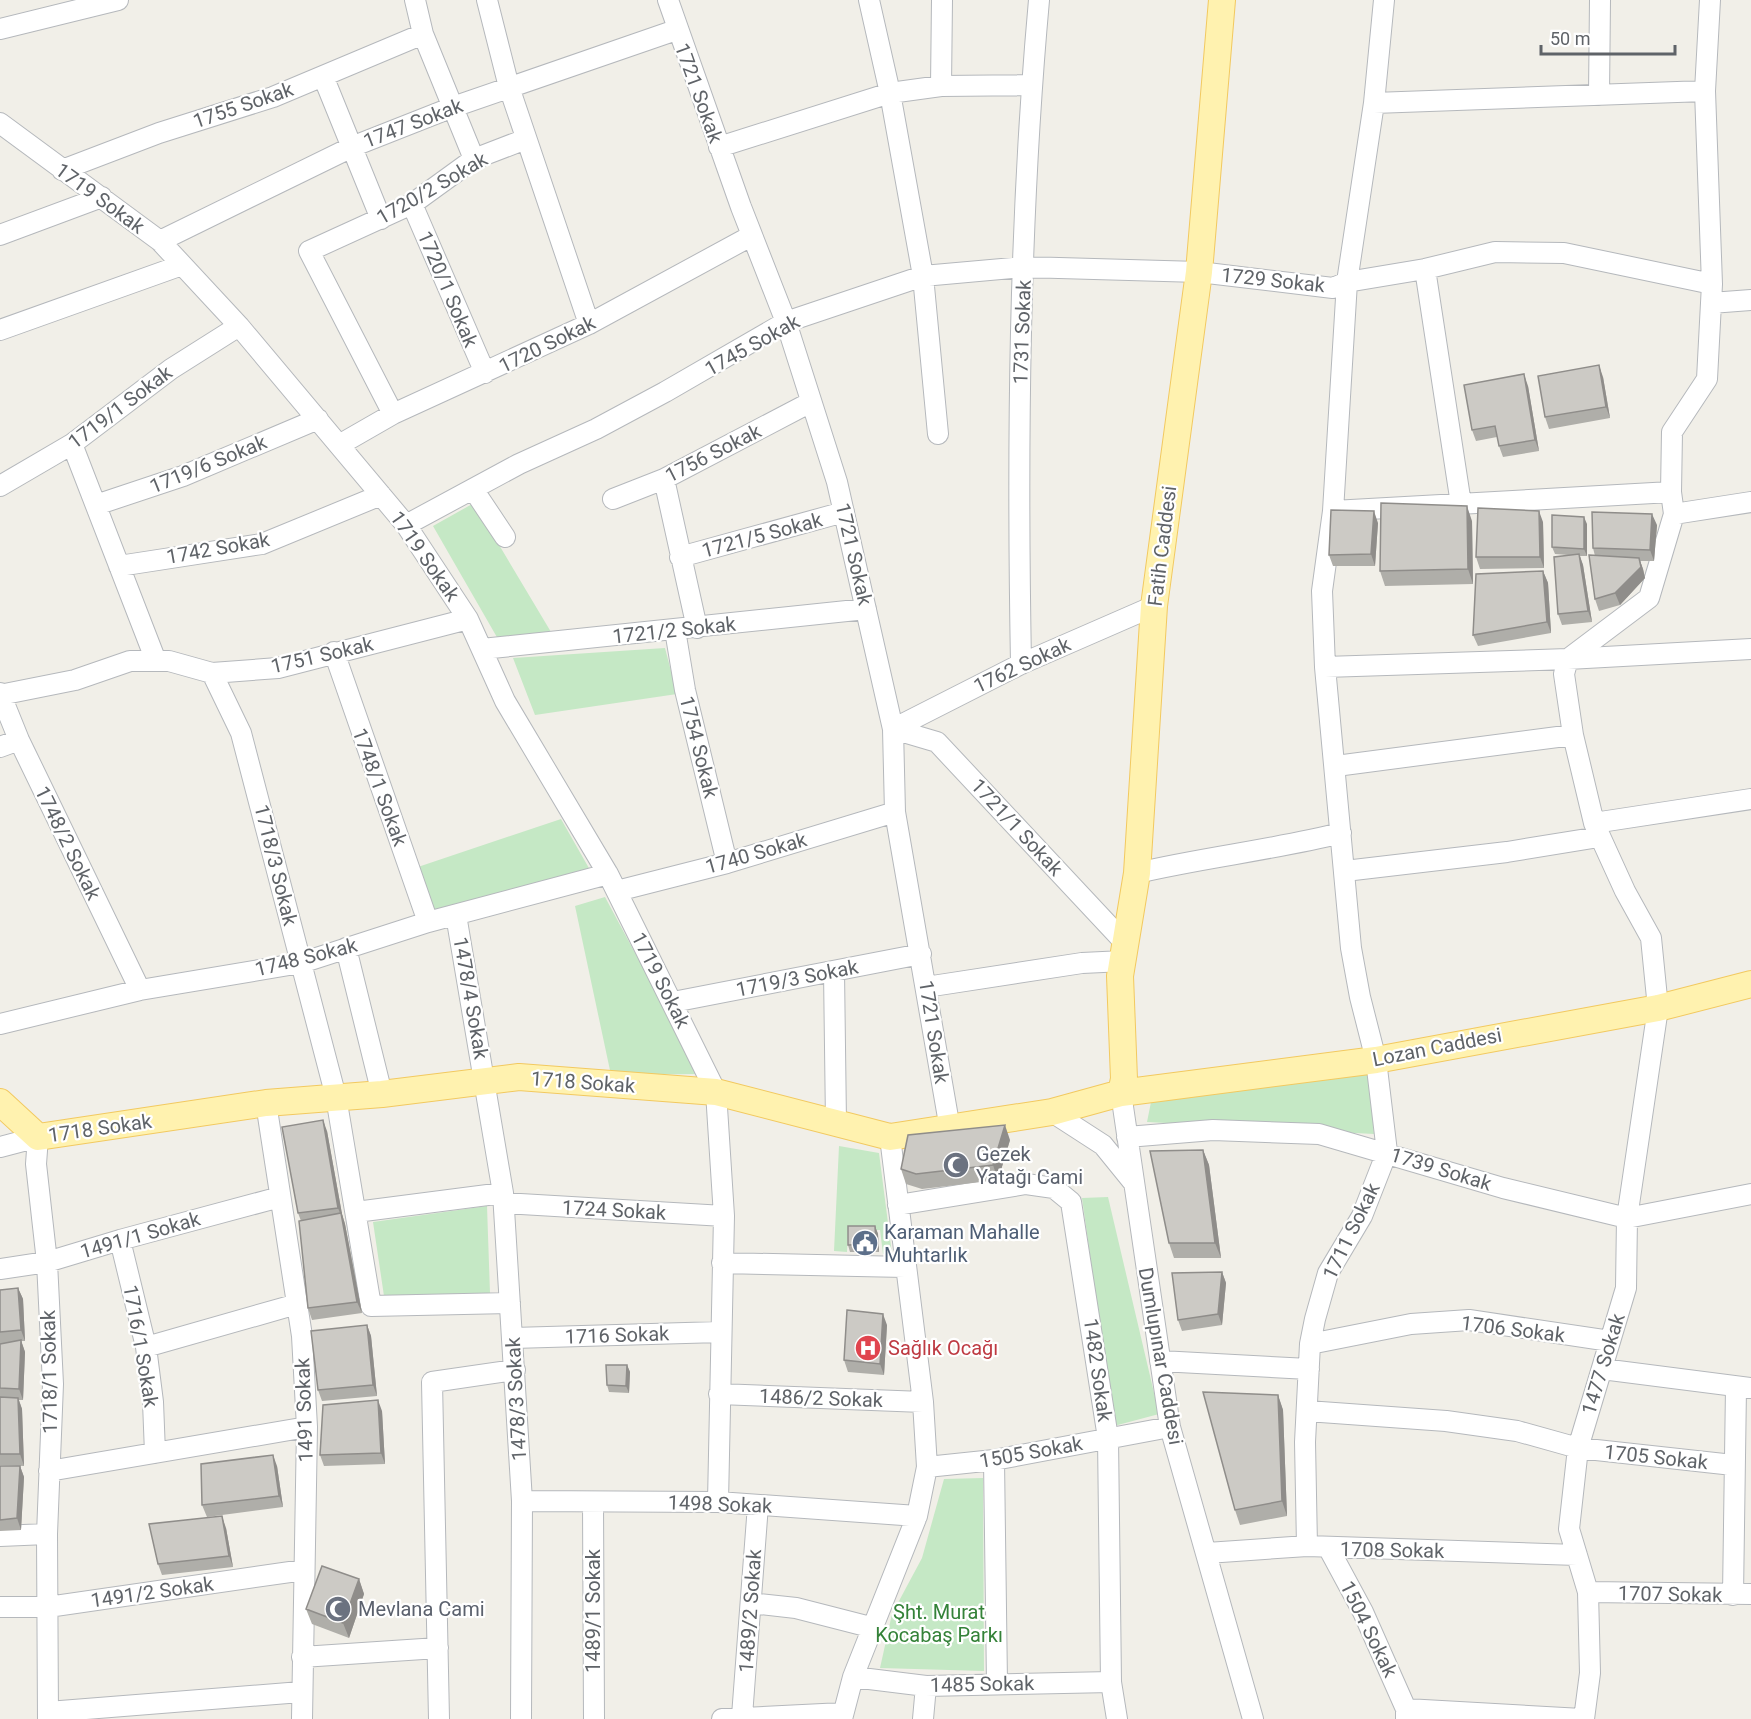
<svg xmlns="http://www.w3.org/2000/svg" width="1751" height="1719" font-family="Roboto,sans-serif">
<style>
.green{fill:#c5e8c5}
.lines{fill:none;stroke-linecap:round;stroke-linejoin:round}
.minor-casing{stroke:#b5b8bc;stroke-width:22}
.major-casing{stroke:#f2c960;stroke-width:28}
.minor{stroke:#fff;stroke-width:20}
.major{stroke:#fff2af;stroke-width:26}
.wall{fill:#afaea9}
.shaded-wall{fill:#8f8d8a}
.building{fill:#cccac5;stroke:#8f8d8a;stroke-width:1.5}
.labels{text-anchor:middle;stroke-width:4.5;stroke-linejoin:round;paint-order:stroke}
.street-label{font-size:20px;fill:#5f6368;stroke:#fff}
.worship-label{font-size:20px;fill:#5b616d;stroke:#fff;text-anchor:start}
.service-label{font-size:20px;fill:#4e5e75;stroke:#fff;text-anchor:start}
.health-label{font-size:20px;fill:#be3a42;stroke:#fff;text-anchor:start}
.park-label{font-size:20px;fill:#348238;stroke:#fff}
</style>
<rect width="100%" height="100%" fill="#f1efe8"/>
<path class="green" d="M474,503L551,632L498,639L433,526Z
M665,648L677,694L535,715L513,658Z
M561,819L590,870L433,913L409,870Z
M605,897L700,1074L611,1075L575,906Z
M1369,1074L1374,1134L1147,1122L1151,1102Z
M839,1146L879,1153L892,1254H883L880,1230L848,1231L847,1252L834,1251Z
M1108,1197L1159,1414L1114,1426L1082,1198Z
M487,1206L490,1293L384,1296L373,1222Z
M983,1478L984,1671L880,1668L892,1614L922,1558L944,1479Z"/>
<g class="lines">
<defs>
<path id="minor" d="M415,0L423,34L474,159
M487,0L509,87L589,324
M668,0L741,207L786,322L837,482L893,729L895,812L950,1129
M869,0L890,93L923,276L938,434
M0,29L118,0
M323,76L381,219
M941,86L942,0
M1599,95L1600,0
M1374,103L1705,91
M0,123L160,241L239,326L406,525L468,619L505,701L608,874L716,1092L724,1216L718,1502
M719,147L890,93L941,86L1031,85
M62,170L159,133L273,97L423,34
M412,204L485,373
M0,235L102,197
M160,241L354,146L453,107L676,30
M1425,269L1461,504
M1711,303L1751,300
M0,330L182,265
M393,414L309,251L412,204L474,159L526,139
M72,444L156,661
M339,445L393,414L589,324L751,236
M664,479L697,628
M0,486L72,444L171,369L239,326
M473,489L505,537
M613,499L664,479L811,402
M96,505L183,476L318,419
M1333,511L1671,492
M1674,514L1751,502
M406,525L519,464L596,429L665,392L786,322L923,276L1024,267L1199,272L1333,288L1347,282L1425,269L1495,252L1564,253L1712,284
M680,557L844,512
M119,566L262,544L381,495
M675,630L685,690L727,863
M482,649L866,609
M334,652L428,922
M1021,664C1017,443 1019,221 1039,0
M1325,667L1568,659L1751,649
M212,673L241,733L336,1097L371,1306L510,1303
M0,693L19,740L140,990
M0,695L75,680L130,661H169L212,673L278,668L468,619
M893,729L937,742L1127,945
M893,729L1021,664L1154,606
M0,747L19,740
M1336,766L1573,735
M1594,823L1751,799
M1345,871L1507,852L1599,837
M1137,873C1205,857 1273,850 1341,833
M617,891L727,863L895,812
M456,915L503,1193L522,1501L521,1719
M346,948L382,1094
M834,971L836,1123
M926,987L1082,963L1124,961
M673,1002L921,954
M0,1024L140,990L301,963L428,922L608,874
M1121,1093L1170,1427L1253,1719
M266,1103L302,1336L307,1427L302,1719
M1052,1112L1103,1145L1133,1182
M1127,1137L1213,1130L1319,1134L1503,1188L1627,1218L1751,1194
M0,1147L38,1137L36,1164L47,1262L53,1384L47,1534L48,1719
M504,1203L724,1216
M898,1205L1026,1184L1054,1188L1071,1202L1108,1438L1111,1682L1117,1719
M356,1212L503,1193
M120,1240L146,1347L153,1402L155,1453
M722,1263L905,1267
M0,1269L47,1262L120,1240L280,1197
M513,1338L720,1332
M1310,1344L1411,1324L1469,1320L1610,1341
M146,1347L297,1304
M1160,1361L1309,1369
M1602,1369L1751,1388
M719,1394L923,1402
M1307,1411L1446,1421L1517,1431L1578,1448L1733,1465
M994,1460L997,1684
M927,1467L994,1460L1170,1427
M49,1471L307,1427
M522,1501L718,1502L917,1516
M593,1502L594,1719
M0,1536L47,1534
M1307,1546L1305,1442L1310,1344L1315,1319L1328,1273L1362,1216L1387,1152L1376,1060L1360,997L1351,948L1325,667L1322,591L1333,511L1347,282L1374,103L1384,0
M1329,1549L1363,1612L1406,1709V1719
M1207,1553L1307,1546L1577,1555
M1588,1592L1751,1594
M1733,1595L1736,1388
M751,1603L796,1608L874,1628
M0,1607H48L304,1570
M302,1657L438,1648
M853,1677L926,1686L1111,1682
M1406,1709L1582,1719
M48,1712L301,1692
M742,1716L758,1505
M439,1719L432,1382L515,1370
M722,1719L843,1713
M842,1719L853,1677L917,1516L927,1467L923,1402L890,1137
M923,1719L926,1686
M1584,1719L1590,1673L1588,1592L1569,1529L1578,1448L1626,1288L1627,1218L1658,1008L1651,938L1625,891L1594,823L1573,735L1564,674L1568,659L1649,598L1674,514L1671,492L1672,432L1707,379L1712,284L1705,91L1710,0"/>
<path id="major" d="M1121,1093L1124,1079L1120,976L1137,873L1154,606L1199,272L1222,0
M0,1102L38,1137L266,1103L382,1094L519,1077L716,1092L890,1137L1052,1112L1121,1093L1376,1060L1658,1008L1751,984"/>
</defs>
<use href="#minor" class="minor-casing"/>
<use href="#major" class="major-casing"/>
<use href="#minor" class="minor"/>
<use href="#major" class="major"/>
</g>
<path class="wall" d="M1603,377L1610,418L1549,429L1545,417Z
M1528,386L1539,451L1503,457L1499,446L1497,437L1476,441L1472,430Z
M1472,521L1473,584L1385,586L1380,571Z
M1543,522L1544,568L1480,569L1476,557Z
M1378,523L1375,566H1333L1329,555Z
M1587,524V556H1580L1583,565L1592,622L1562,625L1558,614L1568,555L1555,554L1552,547Z
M1657,525L1654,561H1640L1643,569L1645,578L1620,605L1599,611L1595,599V556L1593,548Z
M1543,571L1548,583L1551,633L1478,646L1473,635Z
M327,1131L342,1214L345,1224L362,1313L312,1320L308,1308L301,1221L298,1213Z
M1010,1140L998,1180L922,1189L906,1184L901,1169Z
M1203,1150L1209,1165L1221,1258H1174L1169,1243Z
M875,1226L878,1234L879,1252H850L848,1245Z
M1222,1272L1226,1283L1222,1325L1182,1331L1178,1320Z
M18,1288L23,1299L25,1341H21L25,1352L23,1400H19L22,1409L24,1466L0,1465V1290Z
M367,1325L371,1336L377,1396L322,1401L318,1390Z
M887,1325L884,1375L848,1372L844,1360Z
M627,1365L630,1372L629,1393L609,1392L607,1385Z
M1278,1395L1283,1410L1287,1516L1240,1525L1235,1510Z
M382,1411L385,1464L324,1466L320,1455Z
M0,1466H20L24,1477L21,1530L0,1531Z
M277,1466L283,1507L207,1517L202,1505Z
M226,1528L233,1567L162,1575L158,1564Z
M359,1579L364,1594L349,1638L312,1624L306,1609Z"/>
<path class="shaded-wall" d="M1599,365L1603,377L1610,418L1606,407Z
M1524,374L1528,386L1539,451L1535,440Z
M1467,506L1472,521L1473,584L1468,569Z
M1374,511L1378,523L1375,566L1371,554Z
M1539,511L1543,522L1544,568L1540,557Z
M1652,514L1657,525L1654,561L1650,550Z
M1584,517L1587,524V556L1584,549Z
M1579,554L1583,565L1592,622L1588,611Z
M1639,558L1643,569L1645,578L1620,605L1615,593Z
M1543,571L1548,583L1551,633L1547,622Z
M323,1120L327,1131L342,1214L345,1224L362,1313L357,1302L342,1218L338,1208Z
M1005,1125L1010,1140L998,1180L993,1165Z
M1203,1150L1209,1165L1221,1258L1215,1243Z
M875,1226L878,1234L879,1252L876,1244Z
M1222,1272L1226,1283L1222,1325L1218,1314Z
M18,1288L23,1299L25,1341L21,1330Z
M883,1314L887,1325L884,1375L880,1364Z
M367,1325L371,1336L377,1396L373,1385Z
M21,1340L25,1352L23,1400L19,1389Z
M627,1365L630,1372L629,1393L626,1386Z
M1278,1395L1283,1410L1287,1516L1282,1501Z
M18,1398L22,1409L24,1466L20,1454Z
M378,1400L382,1411L385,1464L381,1453Z
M273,1455L277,1466L283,1507L279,1496Z
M20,1466L24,1477L21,1530L17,1518Z
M222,1516L226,1528L233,1567L229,1556Z
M359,1579L364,1594L349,1638L343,1623Z"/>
<path class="building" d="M1599,365L1606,407L1545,417L1538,376Z
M1524,374L1535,440L1499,446L1495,426L1472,430L1464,385Z
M1381,503L1467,506L1468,569L1380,571Z
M1478,508L1539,511L1540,557H1476Z
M1331,510L1374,511L1371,554L1329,555Z
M1592,512L1652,514L1650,550L1593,548Z
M1552,515L1584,517V549L1552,547Z
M1579,554L1588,611L1558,614L1554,557Z
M1589,555L1639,558L1641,567L1615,593L1595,599Z
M1543,571L1547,622L1473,635L1476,574Z
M323,1120L338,1208L298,1213L282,1127Z
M1005,1125L993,1165L916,1174L901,1169L908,1135Z
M1203,1150L1215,1243H1169L1150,1151Z
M341,1213L357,1302L308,1308L299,1221Z
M848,1226H875L876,1244L848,1245Z
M1222,1272L1218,1314L1178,1320L1172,1273Z
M18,1288L21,1330L0,1332V1290Z
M847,1310L883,1314L880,1364L844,1360Z
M367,1325L373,1385L318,1390L311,1331Z
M21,1340L19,1389L0,1388V1344Z
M606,1365H627L626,1386L607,1385Z
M1203,1392L1278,1395L1282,1501L1235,1510Z
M0,1397L18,1398L20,1454H0Z
M378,1400L381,1453L320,1455L323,1405Z
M273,1455L279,1496L202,1505L201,1464Z
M0,1466H20L17,1518L0,1520Z
M222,1516L229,1556L158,1564L149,1524Z
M322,1566L359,1579L343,1623L306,1609Z"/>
<defs>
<symbol id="mosque-disc" viewBox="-11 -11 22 22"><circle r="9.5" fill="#6b7280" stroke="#fff"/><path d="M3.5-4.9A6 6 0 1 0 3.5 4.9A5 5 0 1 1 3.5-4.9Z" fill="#fff"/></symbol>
<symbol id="civic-disc" viewBox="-11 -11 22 22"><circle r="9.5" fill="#5c6f8a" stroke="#fff"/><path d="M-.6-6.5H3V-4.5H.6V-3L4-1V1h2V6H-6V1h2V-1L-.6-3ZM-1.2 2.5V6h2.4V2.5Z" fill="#fff"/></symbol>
<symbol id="hospital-disc" viewBox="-11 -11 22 22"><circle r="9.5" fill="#e0444e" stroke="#fff"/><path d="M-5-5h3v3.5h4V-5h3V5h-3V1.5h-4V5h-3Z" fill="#fff"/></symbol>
</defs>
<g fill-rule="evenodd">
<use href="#mosque-disc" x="941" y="1150" width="30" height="30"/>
<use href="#civic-disc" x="850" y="1228" width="30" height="30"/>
<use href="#hospital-disc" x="853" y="1333" width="30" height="30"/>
<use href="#mosque-disc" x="323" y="1594" width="30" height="30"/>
</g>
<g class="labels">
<g class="street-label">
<text transform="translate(699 93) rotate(70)" y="7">1721 Sokak</text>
<text transform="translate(243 105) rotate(-19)" y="7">1755 Sokak</text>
<text transform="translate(413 123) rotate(-21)" y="7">1747 Sokak</text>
<text transform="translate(432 188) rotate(-30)" y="7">1720/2 Sokak</text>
<text transform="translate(100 198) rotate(36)" y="7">1719 Sokak</text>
<text transform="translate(1273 280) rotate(6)" y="7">1729 Sokak</text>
<text transform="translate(448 289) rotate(67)" y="7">1720/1 Sokak</text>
<text transform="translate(1022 332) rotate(-88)" y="7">1731 Sokak</text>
<text transform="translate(547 344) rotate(-26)" y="7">1720 Sokak</text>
<text transform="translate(752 345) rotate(-29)" y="7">1745 Sokak</text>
<text transform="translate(120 407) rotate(-37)" y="7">1719/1 Sokak</text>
<text transform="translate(713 453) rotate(-27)" y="7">1756 Sokak</text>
<text transform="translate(208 464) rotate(-22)" y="7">1719/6 Sokak</text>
<text transform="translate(762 535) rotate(-15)" y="7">1721/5 Sokak</text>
<text transform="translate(1162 546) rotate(-83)" y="7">Fatih Caddesi</text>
<text transform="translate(218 548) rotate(-10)" y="7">1742 Sokak</text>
<text transform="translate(854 554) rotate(77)" y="7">1721 Sokak</text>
<text transform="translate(425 556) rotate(55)" y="7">1719 Sokak</text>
<text transform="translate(674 630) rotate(-6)" y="7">1721/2 Sokak</text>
<text transform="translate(322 655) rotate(-13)" y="7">1751 Sokak</text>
<text transform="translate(1022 665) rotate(-25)" y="7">1762 Sokak</text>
<text transform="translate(699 747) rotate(76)" y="7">1754 Sokak</text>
<text transform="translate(380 787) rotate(70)" y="7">1748/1 Sokak</text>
<text transform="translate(1017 827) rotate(47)" y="7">1721/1 Sokak</text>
<text transform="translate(68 843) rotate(64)" y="7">1748/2 Sokak</text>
<text transform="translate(756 853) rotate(-16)" y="7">1740 Sokak</text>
<text transform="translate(276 865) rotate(76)" y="7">1718/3 Sokak</text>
<text transform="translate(306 957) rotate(-14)" y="7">1748 Sokak</text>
<text transform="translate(797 978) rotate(-11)" y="7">1719/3 Sokak</text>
<text transform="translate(661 980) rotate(63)" y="7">1719 Sokak</text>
<text transform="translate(471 998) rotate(80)" y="7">1478/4 Sokak</text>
<text transform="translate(934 1032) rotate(81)" y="7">1721 Sokak</text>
<text transform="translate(1437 1047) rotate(-11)" y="7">Lozan Caddesi</text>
<text transform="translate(583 1082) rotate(4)" y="7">1718 Sokak</text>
<text transform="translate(100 1128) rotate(-8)" y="7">1718 Sokak</text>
<text transform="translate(1441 1169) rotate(17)" y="7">1739 Sokak</text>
<text transform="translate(614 1210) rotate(3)" y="7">1724 Sokak</text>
<text transform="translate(1351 1231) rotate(-64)" y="7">1711 Sokak</text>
<text transform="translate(140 1235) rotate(-16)" y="7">1491/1 Sokak</text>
<text transform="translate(1513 1329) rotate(7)" y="7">1706 Sokak</text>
<text transform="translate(617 1335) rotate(-2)" y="7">1716 Sokak</text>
<text transform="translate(141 1346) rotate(80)" y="7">1716/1 Sokak</text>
<text transform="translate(1161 1356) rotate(80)" y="7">Dumlupınar Caddesi</text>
<text transform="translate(1603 1364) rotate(-73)" y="7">1477 Sokak</text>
<text transform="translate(1098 1370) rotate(82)" y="7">1482 Sokak</text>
<text transform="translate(49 1372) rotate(-91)" y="7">1718/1 Sokak</text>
<text transform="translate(821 1398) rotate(2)" y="7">1486/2 Sokak</text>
<text transform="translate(516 1399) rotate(-93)" y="7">1478/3 Sokak</text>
<text transform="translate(304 1410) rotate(-92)" y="7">1491 Sokak</text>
<text transform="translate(1031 1452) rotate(-10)" y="7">1505 Sokak</text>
<text transform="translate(1656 1457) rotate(6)" y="7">1705 Sokak</text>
<text transform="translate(720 1504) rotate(2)" y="7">1498 Sokak</text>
<text transform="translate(1392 1550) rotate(1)" y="7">1708 Sokak</text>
<text transform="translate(152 1592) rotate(-8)" y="7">1491/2 Sokak</text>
<text transform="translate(1670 1594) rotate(1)" y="7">1707 Sokak</text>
<text transform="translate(593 1611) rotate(-90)" y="7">1489/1 Sokak</text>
<text transform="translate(750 1611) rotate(-86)" y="7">1489/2 Sokak</text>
<text transform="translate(1369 1629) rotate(64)" y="7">1504 Sokak</text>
<text transform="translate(982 1684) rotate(-1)" y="7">1485 Sokak</text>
</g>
<g class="worship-label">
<text x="976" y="1161">Gezek<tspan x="976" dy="23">Yatağı Cami</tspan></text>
<text x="358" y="1616">Mevlana Cami</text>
</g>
<g class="service-label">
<text x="884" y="1239">Karaman Mahalle<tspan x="884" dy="23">Muhtarlık</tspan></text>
</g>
<g class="health-label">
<text x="888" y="1355">Sağlık Ocağı</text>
</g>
<g class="park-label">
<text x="939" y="1619">Şht. Murat<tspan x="939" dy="23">Kocabaş Parkı</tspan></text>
</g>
</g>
<path d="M1541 45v9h134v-9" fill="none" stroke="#5f6368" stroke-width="3"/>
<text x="1550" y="45" font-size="18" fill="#5f6368" stroke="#ffffff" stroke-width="4.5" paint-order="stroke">50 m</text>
</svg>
